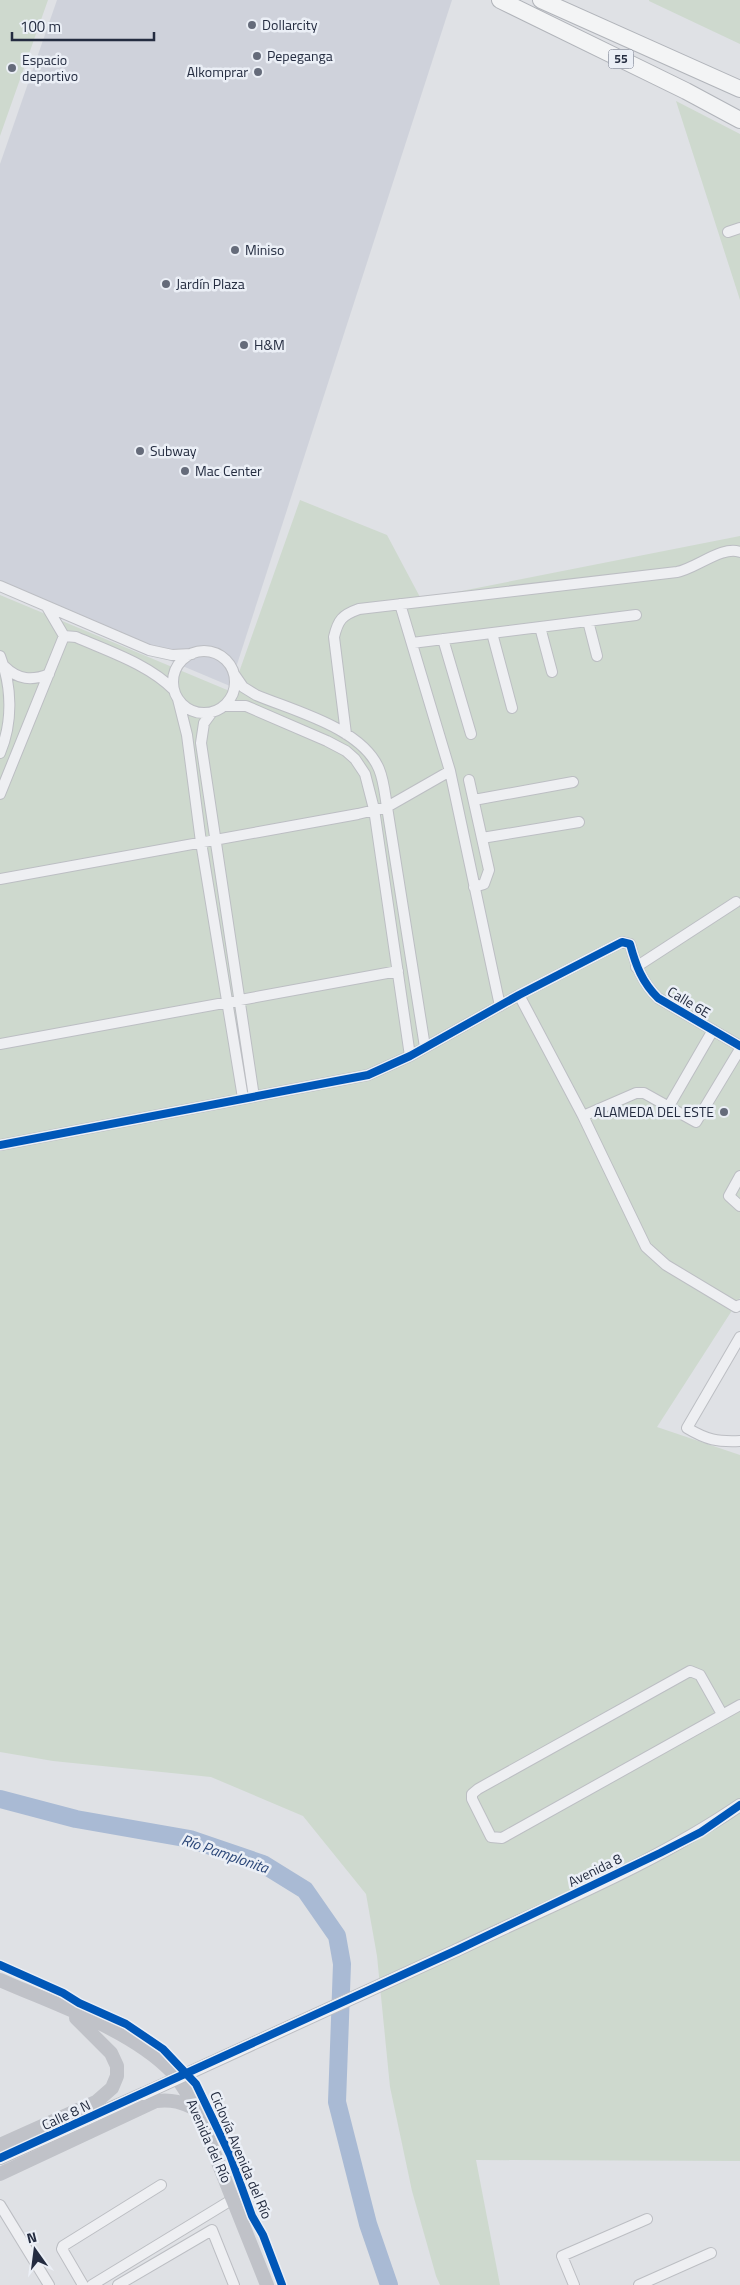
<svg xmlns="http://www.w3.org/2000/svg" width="740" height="2285" font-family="'Titillium Web',sans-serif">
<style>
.built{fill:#cfd2db}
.green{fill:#ced9ce}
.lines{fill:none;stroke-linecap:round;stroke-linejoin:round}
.river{stroke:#a9bad4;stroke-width:18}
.minor-casing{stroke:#bcbec3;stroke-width:12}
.tertiary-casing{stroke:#bcbec3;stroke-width:14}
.trunk-casing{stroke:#b1b4ba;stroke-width:18}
.minor{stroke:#eeeff2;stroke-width:10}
.tertiary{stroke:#eeeff2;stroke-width:12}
.secondary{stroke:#c0c2c8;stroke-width:14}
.trunk{stroke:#f3f4f5;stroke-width:16}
.tertiary-bridge-casing{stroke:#bcbec3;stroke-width:14;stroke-linecap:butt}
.tertiary-bridge{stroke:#eeeff2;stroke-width:12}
.cycleway-casing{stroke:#ebeff6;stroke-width:11}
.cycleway{stroke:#0057b8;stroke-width:8}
.poi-dot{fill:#656b7a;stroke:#ebeff6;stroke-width:2}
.labels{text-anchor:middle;stroke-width:5;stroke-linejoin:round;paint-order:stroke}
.shield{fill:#ebeff6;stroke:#606677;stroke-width:1}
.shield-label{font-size:12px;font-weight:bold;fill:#242c40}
.poi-label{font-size:14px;fill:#242c40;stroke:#ebeff6;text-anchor:start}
.street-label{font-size:14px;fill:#242c40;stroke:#ebeff6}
.water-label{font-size:15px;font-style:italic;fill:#2a4678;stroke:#ebeff6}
</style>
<rect width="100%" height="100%" fill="#dfe1e5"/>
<path class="built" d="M57,0H452L230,686L0,589V164Z"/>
<path class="green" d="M0,0H48L0,136Z
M649,0H740V44L649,1Z
M676,101L740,134V300Z
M300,500L387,535L421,599L740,536V1298L657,1427L740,1455V2161L476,2160L500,2285H440L436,2276L412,2191L390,2087L377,1956L366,1894L303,1816L211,1777L53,1761L0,1752V595L232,692Z"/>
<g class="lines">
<path class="river" d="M0,1799L76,1819L190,1839L263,1864L305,1890L337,1936L342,1964L337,2102L368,2224L389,2285"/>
<defs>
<path id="minor" d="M728,232L740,228
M0,586L149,650L172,655L192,654
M400,604L450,771L500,1006
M588,621L597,656
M540,627L552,672
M492,633L512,708
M64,636L76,637C110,652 148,664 174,690
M443,639L471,734
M412,643L636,615
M173 682a31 31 0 1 1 62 0a31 31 0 1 1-62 0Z
M0,656C12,686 13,722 0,753
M4,666C18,680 32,681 49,674
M234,674L243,687L256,695C294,711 362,728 379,769C384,781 385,795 387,807L425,1047
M178,699L187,735L201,842L243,1098
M224,706H246L327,741L346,751L355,759L365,774L374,809L410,1056
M212,712L204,723L201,743L254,1097
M346,734L334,637C338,620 342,615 359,609L677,572C695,569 723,545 740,552
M469,780L489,870L484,884L474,887
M0,794L64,636L47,607
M474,800L573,782
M482,838L579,822
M0,879L358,814L387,807L450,771
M636,967L736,902
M519,995L583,1116
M0,1044L398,971
M740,1049L696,1122L644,1093H636L583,1116L646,1247L666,1265L736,1307L740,1305
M669,1106L713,1030
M0,1145L368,1075L410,1056L519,995L622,942L630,944C636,966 642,982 658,998L740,1046
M740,1176L729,1196L740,1206
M740,1337L687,1428C707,1440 717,1442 740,1441
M722,1714L700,1675L690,1671L478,1789L472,1794V1799L491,1837L502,1838L740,1705
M0,2205L49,2285
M83,2285L62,2249L63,2246L161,2185
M92,2285L233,2199
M118,2285L212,2230L234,2285
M574,2285L562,2256L647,2219
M639,2285L711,2253"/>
<path id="tertiary" d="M457,1950C551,1905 654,1864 740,1805
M0,2158L143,2094"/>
<path id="trunk" d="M500,0L686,91L740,120
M541,0L740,89"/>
</defs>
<use href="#minor" class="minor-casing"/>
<use href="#tertiary" class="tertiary-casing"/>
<use href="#trunk" class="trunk-casing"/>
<use href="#minor" class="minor"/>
<use href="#tertiary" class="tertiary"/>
<path class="secondary" d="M0,1980C54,2004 131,2029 172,2072C182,2083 189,2097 197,2110L267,2285
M0,2145L96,2102L112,2088L117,2076V2066L111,2053L76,2018
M0,2174L156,2101C172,2099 182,2102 197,2110"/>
<use href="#trunk" class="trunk"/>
<defs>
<path id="tertiary-bridge" d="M143,2094L457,1950"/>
</defs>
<use href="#tertiary-bridge" class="tertiary-bridge-casing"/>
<use href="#tertiary-bridge" class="tertiary-bridge"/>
<defs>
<path id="cycleway" d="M0,1145L368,1075L410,1056L519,995L622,942L630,944C636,966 642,982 658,998L740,1046
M0,1965L63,1993L79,2003L126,2024L163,2049L196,2084L230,2155L252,2216L263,2235L282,2285
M0,2158L457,1950L660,1853L701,1832L740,1805"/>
</defs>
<use href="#cycleway" class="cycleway-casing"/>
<use href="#cycleway" class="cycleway"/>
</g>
<g class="poi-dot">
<circle cx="252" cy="25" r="5"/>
<circle cx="257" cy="56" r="5"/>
<circle cx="12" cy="68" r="5"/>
<circle cx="258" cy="72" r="5"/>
<circle cx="235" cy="250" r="5"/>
<circle cx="166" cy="284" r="5"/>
<circle cx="244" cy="345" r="5"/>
<circle cx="140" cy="451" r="5"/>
<circle cx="185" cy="471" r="5"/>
<circle cx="724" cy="1112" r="5"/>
</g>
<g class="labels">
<rect class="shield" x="608.5" y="49.5" width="25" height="19" rx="4"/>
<g class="shield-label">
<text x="621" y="63">55</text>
</g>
<g class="poi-label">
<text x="262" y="30">Dollarcity</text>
<text x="267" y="61">Pepeganga</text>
<text x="22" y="65">Espacio<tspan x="22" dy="16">deportivo</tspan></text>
<text x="248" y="77" text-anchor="end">Alkomprar</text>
<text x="245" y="255">Miniso</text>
<text x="176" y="289">Jardín Plaza</text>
<text x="254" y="350">H&amp;M</text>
<text x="150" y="456">Subway</text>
<text x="195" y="476">Mac Center</text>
<text x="714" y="1117" text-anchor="end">ALAMEDA DEL ESTE</text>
</g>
<g class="street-label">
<text transform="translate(689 1002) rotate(31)" y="5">Calle 6E</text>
<text transform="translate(595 1870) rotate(-26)" y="5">Avenida 8</text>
<text transform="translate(66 2115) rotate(-25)" y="5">Calle 8 N</text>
<text transform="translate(209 2141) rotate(66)" y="5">Avenida del Río</text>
<text transform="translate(241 2155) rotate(67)" y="5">Ciclovía Avenida del Río</text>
</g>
<g class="water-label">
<text transform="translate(225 1854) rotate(19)" y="5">Río Pamplonita</text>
</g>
</g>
<g transform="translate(35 2250) rotate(346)" stroke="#ebeff6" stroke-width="4" paint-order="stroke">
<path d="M0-4L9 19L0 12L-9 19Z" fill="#242c40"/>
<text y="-8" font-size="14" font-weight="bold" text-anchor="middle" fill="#242c40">N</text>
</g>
<path d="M12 32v8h142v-8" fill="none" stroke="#242c40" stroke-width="2.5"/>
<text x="20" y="32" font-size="15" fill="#242c40" stroke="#ebeff6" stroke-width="4" paint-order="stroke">100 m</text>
</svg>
